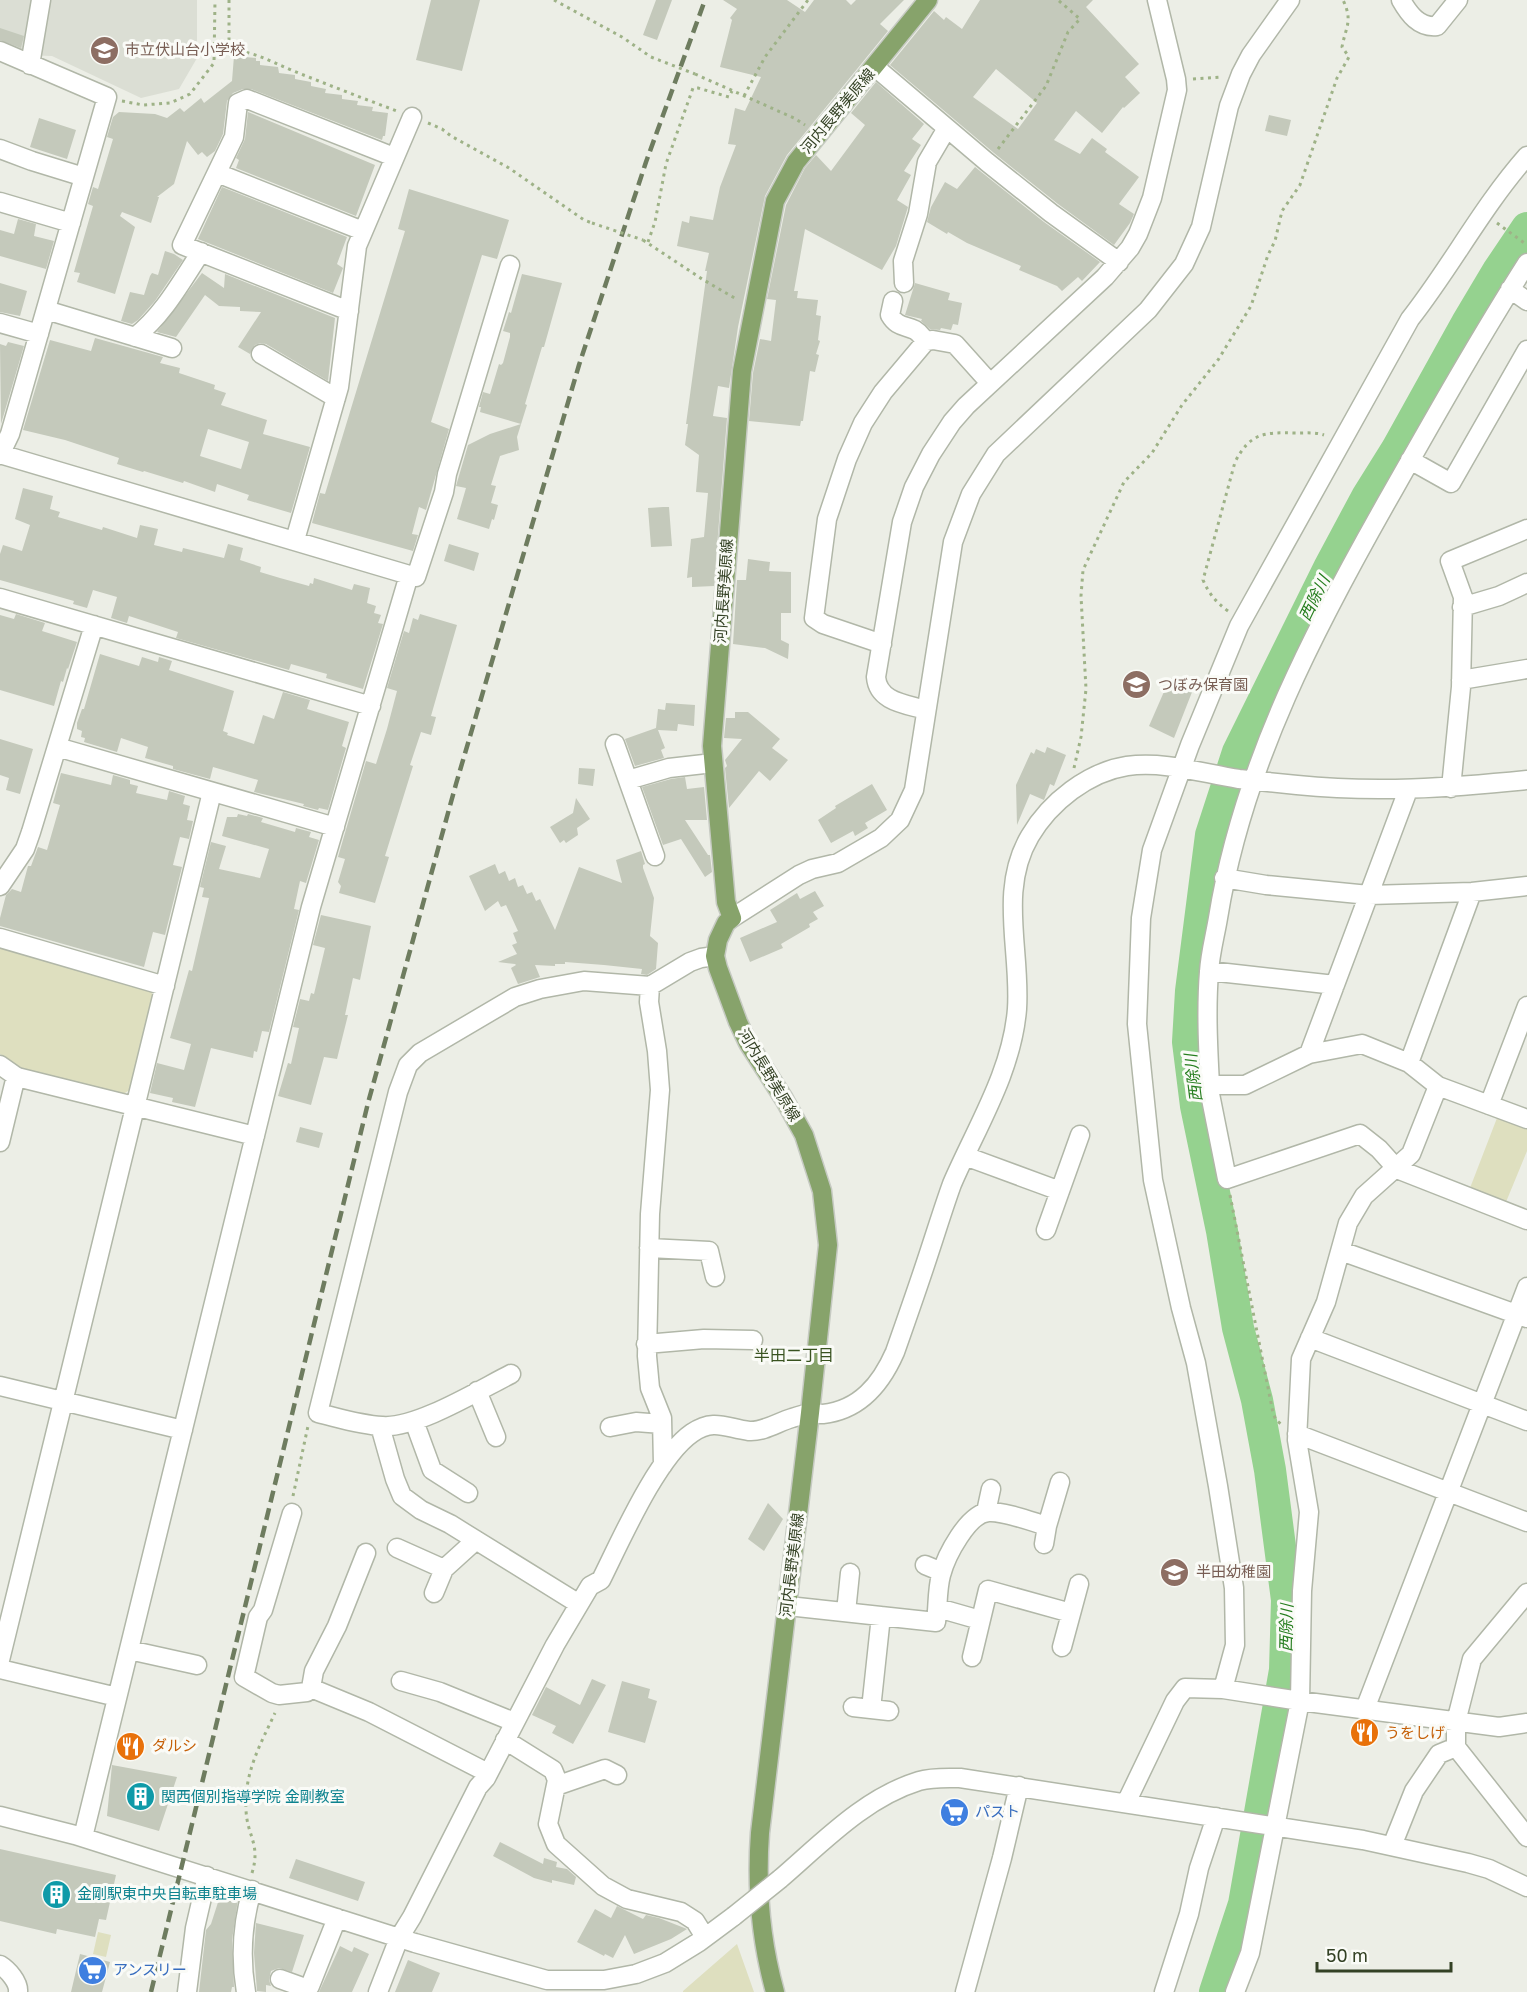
<svg xmlns="http://www.w3.org/2000/svg" width="1527" height="1992" font-family="'Golos Text','Noto Sans JP',sans-serif">
<style>
.built{fill:#dbded4}
.green{fill:#dedfbf}
.lines{fill:none;stroke-linecap:round;stroke-linejoin:round}
.river{stroke:#95d28f;stroke-width:32}
.building{fill:#c4c9bb;fill-rule:evenodd}
.minor-casing{stroke:#b1b7a8;stroke-width:21}
.major-casing{stroke:#c6cac2;stroke-width:21}
.path{stroke:#9eb287;stroke-width:3;stroke-dasharray:3 4.5;stroke-linecap:butt}
.minor{stroke:#fff;stroke-width:18}
.major{stroke:#87a36b;stroke-width:18}
.rail{stroke:#6e7c5f;stroke-width:4.5;stroke-dasharray:12 6;stroke-linecap:butt}
.minor-bridge-casing{stroke:#b1b7a8;stroke-width:21;stroke-linecap:butt}
.path-bridge{stroke:#9eb287;stroke-width:3;stroke-dasharray:3 4.5;stroke-linecap:butt}
.minor-bridge{stroke:#fff;stroke-width:18}
.labels{text-anchor:middle;stroke-width:6;stroke-linejoin:round;paint-order:stroke}
.education-label{font-size:15px;fill:#785e54;stroke:#fafbf7;text-anchor:start}
.street-label{font-size:15px;fill:#334124;stroke:#fafbf7}
.food-label{font-size:15px;fill:#c56008;stroke:#fafbf7;text-anchor:start}
.culture-label{font-size:15px;fill:#0d838f;stroke:#fafbf7;text-anchor:start}
.shop-label{font-size:15px;fill:#366cbe;stroke:#fafbf7;text-anchor:start}
.water-label{font-size:16px;font-style:italic;fill:#257d1e;stroke:#fafbf7}
.neighbourhood-label{font-size:16px;fill:#395320;stroke:#fafbf7}
</style>
<rect width="100%" height="100%" fill="#eceee6"/>
<path class="built" d="M0,0H197V58L179,89L141,98L52,56L22,55L0,45Z"/>
<path class="green" d="M0,944L148,986L155,999L134,1087L122,1095L21,1068L0,1054Z
M1497,1118L1527,1129V1151L1506,1202L1470,1188Z
M98,1932L111,1935L106,1957L93,1954Z
M737,1944L754,1992H683V1991Z"/>
<g class="lines">
<path class="river" d="M1215,1992L1244,1904L1285,1670L1287,1600L1270,1470L1257,1400L1238,1328L1222,1231L1196,1106L1188,1042L1191,991L1211,835L1238,752L1329,568L1367,497L1397,449L1467,323L1498,271L1527,228"/>
</g>
<path class="building" d="M431,0H480L462,71L416,60Z
M656,0H672L657,40L643,35Z
M723,0H787L805,12L814,0H846L851,5L856,0H904L880,24L888,31L787,155L765,196L738,327L729,388L718,386L713,416L727,418L714,586L692,587V577L687,578L691,539L704,537L708,493L696,492L699,455L685,445L688,424H686L707,271H705L709,253L677,246L682,221L689,223L690,216L713,220L720,187L736,145L728,144L735,108L745,111L761,77L720,67L732,20L730,18L737,9Z
M980,0H1093L1086,7L1139,64L1125,77L1140,93L1124,108L1123,107L1102,133L1076,111L1054,140L1080,154L1092,138L1107,149L1105,152L1139,177L1119,204L1134,214L1130,223L1114,245L1058,204L994,153L890,65L934,11L944,20L946,17L962,29ZM996,69L1037,103L1018,129L973,97Z
M0,28L24,36L21,48L0,40Z
M234,56L256,58V61H260V65L278,67L279,73L295,75V79L311,82V86L326,89L325,93L342,95V99L358,101L357,105L373,107L372,111L388,113L385,136H383L382,140L251,89H243L233,93L227,101L223,134L215,151L207,157L202,152L198,155L187,141L174,184L157,197H159L151,223L122,212L120,216L135,227L115,294L77,282L80,273L74,272L93,206L88,204L93,187L98,189L113,139L107,137L113,117L119,112L155,114L167,118L180,108L184,112L201,98L204,103L232,81Z
M876,82L924,124L912,139L921,145L904,171L911,175L897,200L908,207L896,246L882,270L805,229L794,291H798L797,298L818,300L816,315L821,316L818,340L820,341L816,354L819,355L815,372L810,371L803,421H801L800,426L749,421L753,373L760,339L771,341L776,300L767,299L786,205L805,168L816,155L831,171L865,125L851,113Z
M248,112L375,165L356,216L236,168L239,160L236,158L245,139Z
M1269,115L1291,120L1287,136L1265,131Z
M39,118L76,130L67,159L30,147Z
M975,167L1044,222L1100,262L1082,281L1078,277L1062,291L1057,286L1019,270L1021,266L967,243L948,232L947,234L927,222L931,207L945,182L957,189Z
M222,187L347,237L337,264L343,268L333,293L198,239Z
M409,189L509,220L497,259L482,255L431,422L449,429L426,510L419,507L412,534L418,535L413,551L312,523L320,493L325,494L405,231L398,229Z
M18,219L36,224L34,236L54,241L46,269L0,256V230L14,234Z
M165,251L174,254L183,260L155,301L138,320L132,324L121,321L130,292L144,295L150,276L152,273L158,275Z
M202,273L224,288L225,274L335,318L328,381L266,344L260,343L255,345L250,354L238,347L261,312L240,311V307L219,306L205,295L176,337L157,332Z
M522,274L562,283L544,347H542L525,404L527,405L517,437L519,450L500,456L491,485L496,486L491,503L498,505L494,520L492,519L489,529L457,519L466,488L456,486L468,445L490,434L521,424L480,412L481,407H479L483,392L490,394L499,364L501,365L503,363L510,337V333L503,331L509,312L511,313Z
M0,283L27,291L20,316L0,312Z
M915,283L950,293L948,300L962,303L958,325L953,324L951,330L941,328L940,330L930,329L921,321L922,319L905,315Z
M95,338L163,357L160,363L180,368L179,373L215,385L214,389L226,393L221,405L267,420L263,434L310,447L291,513L247,500L249,495L217,484L215,492L184,481L183,483L144,471L143,472L117,464L119,458L65,440L23,430L50,340L91,351ZM208,429L249,442L241,469L200,456Z
M8,342L24,346L1,424L0,344L6,346Z
M23,488L53,496L50,509L60,512L58,517L102,530L103,527L137,538L140,525L158,529L154,545L182,552L183,548L224,558L228,544L243,548L240,560L261,567L260,572L280,578L309,586L310,583L313,584L314,578L352,590L354,584L370,588L367,603L376,606L374,613L381,615L378,623L383,624L363,689L326,678L327,674L291,664L289,670L176,638L178,632L129,616L127,623L111,618L117,597L93,590L87,608L73,604L74,601L0,580V554L3,545L22,551L30,525L15,519Z
M663,507H669L672,546L651,547L648,508Z
M449,544L479,553L474,571L444,561Z
M748,559L770,562L769,571L791,572V613H781V640L789,644L788,659L765,648L733,644L737,580H746Z
M16,614L45,623L42,631L77,642L68,669L67,668L63,682L61,681L54,706L0,690V615L14,619Z
M420,614L457,625L431,716L436,717L431,735L421,732L410,765L413,766L385,856L389,857L375,903L339,893L341,886L338,882L345,859L338,857L366,761L376,764L387,729L397,691L387,688L404,631L409,633L413,618L418,620Z
M100,654L139,666L142,657L158,662L159,657L172,661L169,670L234,691L223,731L228,733L227,735L254,744L263,715L274,719L283,692L310,700L307,709L349,722L342,746L346,748L328,810L319,808L318,810L303,806L304,804L254,792L258,780L213,767L210,779L173,769V766L145,758L148,747L121,738L117,752L84,742L85,738L81,737L82,731L77,729V723L82,709H84Z
M1170,678L1194,687L1174,738L1149,726Z
M666,703L695,705L694,726L678,724L677,731L658,730L665,748L661,750L664,758L635,766L625,739L656,728L658,709L665,710Z
M735,712H748L780,739L772,748L788,760L770,781L759,771L729,808L725,768L727,766L725,760L742,739L724,738L726,718H735Z
M0,739L33,749L20,794L6,790L9,778L0,775Z
M1047,747L1066,755L1054,786L1050,784L1044,800L1030,794L1017,825L1016,785L1031,752L1034,754L1036,749L1045,753Z
M579,768L595,769L593,786L578,784Z
M61,773L111,785L113,775L130,780V784L138,786L136,793L167,800L169,791L185,796L183,804L190,806L187,820L193,821L189,839L180,837L173,865L182,867L165,935L153,932L144,967L0,926V918L6,895L12,889L21,892L28,866H31L38,847L47,850L60,805L53,803Z
M685,777L687,789L704,787L707,820H685L708,855H710L712,872L705,877L681,839L663,845L642,787L671,779Z
M872,784L887,810L865,823L868,828L855,836L853,831L831,843L818,820L836,808L835,806Z
M576,798L590,819L577,828L578,835L566,843L564,840L560,843L550,827L573,813Z
M238,814L247,816L248,814L263,818L261,822L295,832L296,828L311,832L309,837L319,840L306,883L300,881L294,909L299,910L269,1032L262,1031L257,1052L254,1051L253,1058L211,1048L195,1107L172,1102L173,1098L150,1093L157,1063L184,1070L191,1044L170,1038L189,970L192,971L209,898L202,897L204,888L200,887L211,842L226,846L219,869L260,878L269,849L222,836L227,817H237Z
M641,851L645,864L643,865V868L654,898L650,936L658,943L656,969L647,975L641,974L642,969L604,965L565,962V964H555V966L535,965L540,977L518,984L511,968L516,965L515,964L498,962L517,954L512,945L517,943L513,933L518,931L506,905L501,907L498,901L485,911L469,876L495,864L499,874L505,871L509,881L515,878L518,887L523,885L527,894L532,892L536,901L540,899L555,930L579,867L622,883L616,860Z
M815,891L824,906L813,912L818,919L809,924L810,927L781,944L783,948L750,962L740,938L777,922L770,910L797,893L800,899Z
M321,915L371,926L360,980L353,978L345,1015H348L337,1059L324,1057L311,1105L278,1096L288,1063L291,1064L299,1028L293,1027L300,999L309,1001L311,993L314,994L325,948L313,945Z
M300,1127L323,1133L319,1148L296,1142Z
M768,1503L783,1519L764,1551L748,1539Z
M592,1679L606,1685L573,1744L552,1733L556,1726L532,1715L546,1687L580,1705Z
M622,1681L650,1689L648,1698L657,1701L645,1743L608,1732Z
M112,1765L177,1777L159,1831L107,1816Z
M500,1842L543,1864L544,1858L557,1862L556,1867L567,1869L576,1877L574,1885L552,1880V1883L534,1878L493,1856Z
M0,1849L116,1875L106,1920L99,1919L95,1937L57,1929L56,1934L0,1921Z
M296,1859L365,1882L358,1901L289,1878Z
M221,1893L238,1899L232,1940L234,1987H232L231,1992H199L206,1930L211,1924Z
M617,1906L643,1919L646,1915L659,1918L687,1929L671,1939L634,1954L625,1935L613,1958L605,1954L604,1956L577,1942L595,1909L611,1918Z
M256,1923L304,1935L292,1972L279,1968L271,1971L269,1980L271,1986L266,1985V1992L257,1991L254,1953Z
M340,1946L352,1952L354,1947L369,1954L352,1992H319Z
M80,1954L110,1962L102,1992H71Z
M408,1960L440,1973L432,1992H395Z"/>
<g class="lines">
<defs>
<path id="minor" d="M1401,0C1409,14 1419,28 1437,26L1458,0
M0,51L107,97L10,434L0,455
M30,65L41,0
M875,67L987,162L1051,213L1119,262
M0,149L32,161L84,177
M217,173L363,231
M0,202L71,223
M1527,263C1480,337 1437,413 1394,489C1317,624 1243,763 1218,918C1215,936 1210,954 1209,972C1206,1009 1208,1048 1210,1085H1245L1309,1054L1362,1044L1409,1063L1438,1086L1527,1119
M904,283L903,261L918,214L927,162L947,128
M1510,289L1527,301
M893,301L890,315C897,327 904,325 915,330C920,333 922,337 926,341
M46,310L172,348
M349,311L182,245L234,137L238,103L247,99L394,157
M0,323L39,334
M135,337C164,314 181,282 201,252
M261,354L336,398
M0,454L416,577L444,492L447,474L510,265
M1410,460L1451,483L1527,350
M295,540L339,387L357,246L412,117
M0,598L371,706
M1462,607L1499,596L1527,583
M882,644L823,624L814,618L827,519L847,459L863,423L883,392L926,341L933,340L955,344L990,383
M1461,680L1527,669
M926,710C906,704 878,702 876,677L902,522L914,487L931,454L952,422L966,406L1105,277L1130,248L1138,234L1152,198L1177,90L1176,79L1157,0
M615,744L655,856
M57,747L335,827
M628,780L669,768L713,763
M1451,788L1461,687L1463,597L1450,561L1527,529
M1224,878L1266,885L1369,895L1472,892L1527,886
M0,886L25,849L31,832L94,625
M732,918L799,875L812,869L838,863L881,838L900,820L914,790L953,542L971,494L996,454L1148,310L1184,264L1201,227L1229,106L1241,74L1251,55L1290,0
M0,938L165,986
M1209,971L1335,985
M650,986L649,1002L657,1051L660,1090L650,1214L647,1356L650,1388L662,1418L663,1465
M1309,1054L1408,790
M1409,1063L1472,892
M0,1065L17,1077L255,1136
M1210,1085V1094L1227,1179L1360,1134L1379,1149L1397,1169L1527,1220
M1489,1105L1527,1006
M0,1142L16,1076
M965,1156L1060,1191
M1046,1230L1080,1135
M649,1248L709,1251L715,1277
M1341,1251L1527,1318
M1310,1338L1527,1421
M646,1344L704,1339L753,1340
M511,1374C479,1390 416,1429 382,1426C361,1425 339,1418 318,1413L398,1092L408,1065L420,1053L515,997L540,989L584,981L650,986L690,962L701,958L715,956
M0,1386L183,1430
M477,1391L496,1437
M414,1421L432,1470L468,1493
M380,1426L395,1479L402,1496L421,1510L450,1524L579,1604
M610,1427L636,1422L662,1424
M1297,1434L1527,1522
M986,1512L991,1489
M292,1513L263,1610L258,1617L244,1677L272,1693L279,1695L307,1692L311,1688L314,1671L337,1626L366,1553
M1044,1544L1047,1526
M397,1548L444,1569
M925,1565L942,1572
M434,1593L444,1569L476,1540
M1527,1593L1472,1659L1456,1722V1747L1527,1837
M788,1606L936,1622C938,1607 937,1590 941,1575C946,1556 968,1513 989,1512C1003,1511 1033,1522 1047,1526L1060,1482
M938,1608L980,1620
M846,1612L850,1573
M1062,1647L1079,1584
M129,1650L197,1665
M972,1657L988,1590L1071,1613
M0,1660L212,792
M0,1669L117,1697
M401,1681L440,1692L514,1722
M311,1688L369,1712L488,1773
M1223,1689L1235,1645L1234,1588L1218,1486L1196,1363L1181,1308L1153,1180L1137,1024L1141,918L1152,850L1190,745L1239,626L1410,319C1451,267 1482,207 1527,156
M853,1707L889,1711
M871,1709L881,1616
M1365,1709L1527,1287
M505,1740L553,1770L557,1780L548,1824L556,1844L603,1886L627,1899L681,1912L695,1921L705,1937
M556,1786L605,1769L617,1775
M1126,1803L1175,1701L1185,1688L1223,1689L1300,1701L1499,1727L1527,1723
M0,1816L75,1835L415,1943L547,1980H604L636,1974L665,1963L699,1942L734,1916
M83,1837L311,907L409,575
M1392,1846L1414,1791L1439,1754L1456,1747
M780,1879C822,1843 864,1798 919,1781C932,1777 947,1778 960,1778L1363,1840L1468,1863L1489,1869L1527,1887
M0,1965C8,1970 19,1982 18,1992
M280,1979L305,1988L310,1986L337,1918
M187,1992L195,1928L207,1876
M246,1992C240,1957 242,1924 252,1890
M378,1992L399,1938L412,1917L478,1787L486,1778L555,1645L590,1586L601,1580C621,1540 657,1457 692,1433C714,1418 726,1428 749,1431C764,1432 778,1422 792,1418C798,1416 804,1414 810,1413C814,1413 819,1414 823,1414C860,1410 881,1384 895,1352C907,1318 919,1284 930,1250C937,1229 944,1206 952,1184C976,1128 1012,1072 1017,1009C1021,950 998,890 1030,836C1050,802 1088,772 1127,766C1165,761 1201,773 1239,779C1258,781 1278,783 1297,785C1375,793 1449,788 1527,780
M965,1992L1002,1858L1019,1786
M1164,1992L1189,1914L1199,1868L1216,1817
M1235,1992L1250,1953L1300,1701L1302,1591L1309,1512L1297,1440L1301,1359L1326,1302L1348,1223L1364,1196L1411,1154L1438,1086"/>
<path id="major" d="M775,1992C760,1938 756,1888 760,1833L810,1413L828,1245L822,1191L804,1135L784,1099L748,1043L738,1022L718,968L715,956L718,940L726,923L732,918L726,902L712,746L742,371L775,201L796,162L928,0"/>
</defs>
<use href="#minor" class="minor-casing"/>
<use href="#major" class="major-casing"/>
<path class="path" d="M229,0V50C253,51 270,61 291,70C326,84 362,98 397,111
M554,0L622,37L651,57
M695,74L794,118L805,125
M1193,79L1222,77
M744,96L765,57L808,0
M122,101L143,105L170,103L190,94L214,63L215,0
M428,123L442,129L451,136L509,168L584,220L592,223
M998,149L1046,86L1068,32L1080,19L1058,0
M1497,223L1527,245
M643,240L702,279L738,300
M648,242L655,222L666,164L693,88H698L729,97L732,91
M1228,611C1216,602 1209,594 1203,580L1235,462C1250,433 1264,432 1295,433C1305,433 1315,432 1324,435
M1074,768L1081,737L1086,689L1081,596L1083,570L1124,482L1152,453L1182,405L1218,360L1251,306L1268,255L1275,241L1282,211L1300,185L1337,78L1349,57L1342,47C1346,26 1353,21 1343,0
M1230,1195L1273,1413L1276,1420L1281,1424
M293,1496L308,1426
M252,1873C261,1844 247,1836 246,1810C244,1773 260,1745 275,1713"/>
<use href="#minor" class="minor"/>
<use href="#major" class="major"/>
<path class="rail" d="M151,1992L368,1103L456,784L579,365L646,162L705,0"/>
<defs>
<path id="minor-bridge" d="M734,1916L780,1879"/>
</defs>
<use href="#minor-bridge" class="minor-bridge-casing"/>
<path class="path-bridge" d="M651,57L695,74
M592,223L643,240"/>
<use href="#minor-bridge" class="minor-bridge"/>
</g>
<defs>
<symbol id="school-disc" viewBox="-11 -11 22 22"><circle r="9.5" fill="#8d6e63" stroke="#fafbf7"/><path d="M0-5L7-2L0 1L-7-2ZM-4 1L0 2.5L4 1V4Q0 6-4 4Z" fill="#fff"/></symbol>
<symbol id="restaurant-disc" viewBox="-11 -11 22 22"><circle r="9.5" fill="#e8710a" stroke="#fafbf7"/><path d="M-5-6h1v4h1v-4h1v4h1v-4h1v5L-1.5 .5V6h-2V.5L-5-1ZM5-6V6H3V1.5H1.5Q1.5-4 5-6Z" fill="#fff"/></symbol>
<symbol id="building-disc" viewBox="-11 -11 22 22"><circle r="9.5" fill="#0f9aa8" stroke="#fafbf7"/><path d="M-4-6H4V6H1V3H-1V6H-4ZM-2.5-4.3h1.7v1.8h-1.7ZM.8-4.3h1.7v1.8H.8ZM-2.5-1h1.7V.8h-1.7ZM.8-1h1.7V.8H.8Z" fill="#fff"/></symbol>
<symbol id="supermarket-disc" viewBox="-11 -11 22 22"><circle r="9.5" fill="#3f7fe0" stroke="#fafbf7"/><path d="M-6-5.5h2.5l.6 2H6L4.5 2H-2.5L-4.4-4H-6ZM-1.5 3.2a1.3 1.3 0 1 0 .1 0ZM3 3.2a1.3 1.3 0 1 0 .1 0Z" fill="#fff"/></symbol>
</defs>
<g fill-rule="evenodd">
<use href="#school-disc" x="88" y="34" width="33" height="33"/>
<use href="#school-disc" x="1120" y="668" width="33" height="33"/>
<use href="#school-disc" x="1158" y="1556" width="33" height="33"/>
<use href="#restaurant-disc" x="1348" y="1716" width="33" height="33"/>
<use href="#restaurant-disc" x="114" y="1730" width="33" height="33"/>
<use href="#building-disc" x="124" y="1780" width="33" height="33"/>
<use href="#supermarket-disc" x="938" y="1796" width="33" height="33"/>
<use href="#building-disc" x="40" y="1878" width="33" height="33"/>
<use href="#supermarket-disc" x="76" y="1954" width="33" height="33"/>
</g>
<g class="labels">
<g class="education-label">
<text x="125" y="55">市立伏山台小学校</text>
<text x="1158" y="690">つぼみ保育園</text>
<text x="1196" y="1577">半田幼稚園</text>
</g>
<g class="street-label">
<text transform="translate(838 111) rotate(-50)" y="5">河内長野美原線</text>
<text transform="translate(724 591) rotate(-86)" y="5">河内長野美原線</text>
<text transform="translate(769 1075) rotate(59)" y="5">河内長野美原線</text>
<text transform="translate(792 1565) rotate(-83)" y="5">河内長野美原線</text>
</g>
<g class="food-label">
<text x="1385" y="1738">うをしげ</text>
<text x="152" y="1751">ダルシ</text>
</g>
<g class="culture-label">
<text x="161" y="1802">関西個別指導学院 金剛教室</text>
<text x="77" y="1899">金剛駅東中央自転車駐車場</text>
</g>
<g class="shop-label">
<text x="975" y="1817">パスト</text>
<text x="113" y="1975">アンスリー</text>
</g>
<g class="water-label">
<text transform="translate(1314 598) rotate(-64)" y="6">西除川</text>
<text transform="translate(1193 1078) rotate(-97)" y="6">西除川</text>
<text transform="translate(1286 1628) rotate(-89)" y="6">西除川</text>
</g>
<g class="neighbourhood-label">
<text x="794" y="1361">半田二丁目</text>
</g>
</g>
<path d="M1317 1962v9h134v-9" fill="none" stroke="#334124" stroke-width="3"/>
<text x="1326" y="1962" font-size="18" fill="#334124" stroke="#fafbf7" stroke-width="4.5" paint-order="stroke">50 m</text>
</svg>
